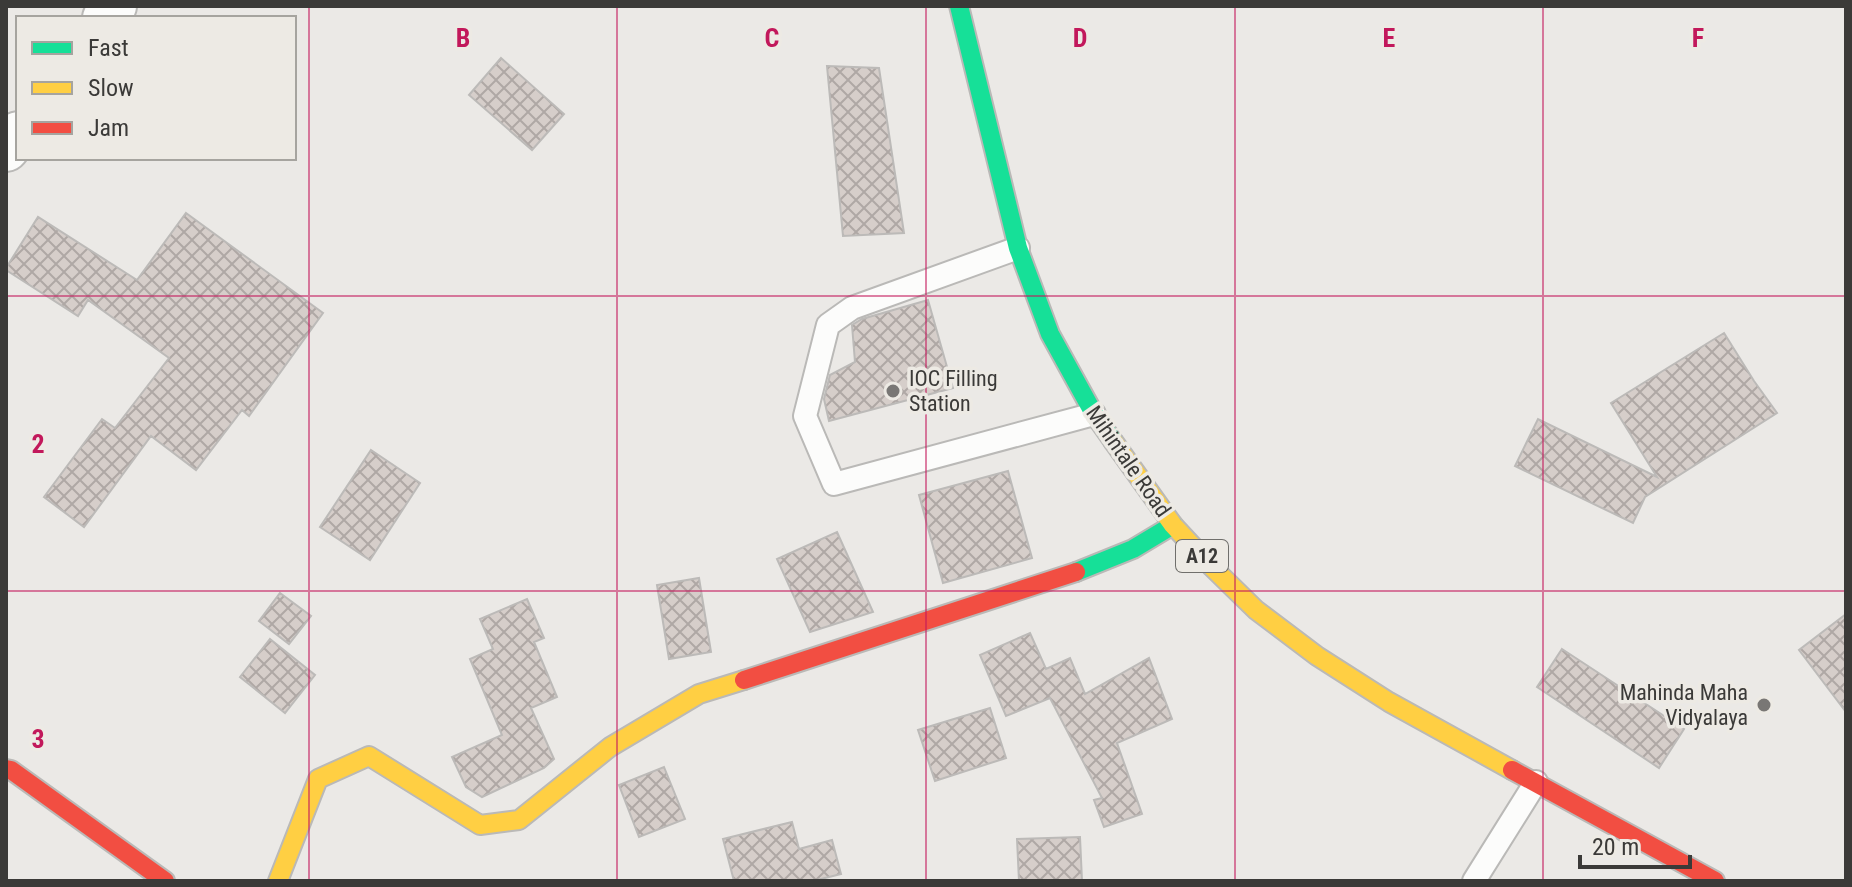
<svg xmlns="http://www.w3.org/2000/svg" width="1852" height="887" font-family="'Roboto Condensed',sans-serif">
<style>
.building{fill:url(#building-cross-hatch);stroke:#bcbab8;stroke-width:2}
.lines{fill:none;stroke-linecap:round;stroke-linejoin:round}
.lane-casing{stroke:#bab9b7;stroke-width:26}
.street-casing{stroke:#bab9b7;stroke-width:48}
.fast-casing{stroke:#bab9b7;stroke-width:22}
.slow-casing{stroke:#bab9b7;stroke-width:22}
.jam-casing{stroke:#bab9b7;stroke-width:22}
.lane{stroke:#fcfcfb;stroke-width:22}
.street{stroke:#fcfcfb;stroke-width:44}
.fast{stroke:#16e098;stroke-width:18}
.slow{stroke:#ffcf43;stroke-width:18}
.jam{stroke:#f24e42;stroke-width:18}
.grid{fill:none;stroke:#c2185b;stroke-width:2;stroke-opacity:0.55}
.poi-dot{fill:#797775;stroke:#edeae4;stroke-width:3}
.labels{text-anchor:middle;stroke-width:7;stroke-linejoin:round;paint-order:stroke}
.shield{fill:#edeae4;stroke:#706f6c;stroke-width:2}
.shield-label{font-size:20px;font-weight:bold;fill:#3b3a38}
.poi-label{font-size:22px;fill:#3b3a38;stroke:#edeae4;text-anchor:start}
.street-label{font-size:22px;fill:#3b3a38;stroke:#edeae4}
.grid-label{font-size:26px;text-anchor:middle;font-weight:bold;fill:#c2185b;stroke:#edeae4;stroke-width:7;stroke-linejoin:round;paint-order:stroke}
</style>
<defs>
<pattern id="building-cross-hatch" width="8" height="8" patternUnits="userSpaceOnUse" patternTransform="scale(2)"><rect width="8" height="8" fill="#d6ceca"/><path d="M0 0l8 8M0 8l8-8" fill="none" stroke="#afa8a5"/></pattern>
</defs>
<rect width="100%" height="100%" fill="#ebe9e6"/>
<path class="building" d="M501,58L564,114L532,150L469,95Z
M827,66L879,68L904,233L843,236Z
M186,213L323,313L249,416L242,410L196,470L151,436L84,527L44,497L102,419L115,428L169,358L88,300L78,316L6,270V268L38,217L137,280Z
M928,300L953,388L829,421L824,399L830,375L855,362L852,325L862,319Z
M1724,333L1754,381L1777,413L1645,497L1633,523L1515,466L1538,419L1657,477L1611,403Z
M371,450L420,483L370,560L320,527Z
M1008,471L1032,558L943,583L919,495Z
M837,532L873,612L810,632L777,559Z
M699,578L711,652L669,659L657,585Z
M280,593L311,616L289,644L259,621Z
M527,599L544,638L534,642L557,697L531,708L554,759L544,768L482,797L466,787L452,757L502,735L470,659L493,649L480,619Z
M1846,614V712L1799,650Z
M1030,633L1046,669L1070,658L1085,694L1149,658L1172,719L1117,743L1142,814L1104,827L1094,800L1102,798L1050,698L1006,716L980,655Z
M270,639L315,675L285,713L240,677Z
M1562,649L1684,729L1659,768L1537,687Z
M990,708L1006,758L935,781L918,730Z
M664,767L685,819L639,837L619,785Z
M792,822L799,849L832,840L841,874L813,881H734L723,839Z
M1080,837L1082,881H1019L1017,839Z"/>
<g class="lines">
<defs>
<path id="lane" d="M1018,248L852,308L828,325L805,416L834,484L1094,414
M1474,881L1536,782"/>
<path id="street" d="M105,18L114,6
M6,149L18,134"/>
<path id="fast" d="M959,6L1018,248L1050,334L1094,414L1113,441
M1076,572L1133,549L1173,525"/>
<path id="slow" d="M1113,441L1173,525L1212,567L1256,610L1317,656L1389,702L1512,770
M278,881L318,779L369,756L480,825L519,820L610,747L699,694L744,680"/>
<path id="jam" d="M744,680L1076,572
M6,769L11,770L165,881
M1512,770L1715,881"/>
</defs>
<use href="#lane" class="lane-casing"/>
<use href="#street" class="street-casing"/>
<use href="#fast" class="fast-casing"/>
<use href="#slow" class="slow-casing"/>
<use href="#jam" class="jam-casing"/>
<use href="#lane" class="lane"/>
<use href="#street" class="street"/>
<use href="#fast" class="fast"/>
<use href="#slow" class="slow"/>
<use href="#jam" class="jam"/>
</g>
<path class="grid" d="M309,6V881M617,6V881M926,6V881M1235,6V881M1543,6V881M6,296H1846M6,591H1846"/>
<g class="poi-dot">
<circle cx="893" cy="391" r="8"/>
<circle cx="1764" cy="705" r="8"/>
</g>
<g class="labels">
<rect class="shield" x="1176" y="540" width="52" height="32" rx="6"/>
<g class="shield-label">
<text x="1202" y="563">A12</text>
</g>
<g class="poi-label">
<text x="909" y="386">IOC Filling<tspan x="909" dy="25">Station</tspan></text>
<text x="1748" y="700" text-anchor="end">Mahinda Maha<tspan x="1748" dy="25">Vidyalaya</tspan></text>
</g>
<g class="street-label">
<text transform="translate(1129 461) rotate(55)" y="8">Mihintale Road</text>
</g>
</g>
<g class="grid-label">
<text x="463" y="47">B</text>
<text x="772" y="47">C</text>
<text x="1080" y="47">D</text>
<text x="1389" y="47">E</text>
<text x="1698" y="47">F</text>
<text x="38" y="453">2</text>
<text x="38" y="748">3</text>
</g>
<rect width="1852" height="887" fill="none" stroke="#3b3a38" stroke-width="16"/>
<rect x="16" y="16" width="280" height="144" fill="#edeae4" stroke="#a6a49f" stroke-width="2"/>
<rect x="32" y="42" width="40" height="12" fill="#16e098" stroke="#a6a49f" stroke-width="2"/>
<text x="88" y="56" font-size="24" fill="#3b3a38">Fast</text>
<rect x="32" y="82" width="40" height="12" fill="#ffcf43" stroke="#a6a49f" stroke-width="2"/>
<text x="88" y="96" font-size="24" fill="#3b3a38">Slow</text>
<rect x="32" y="122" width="40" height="12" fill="#f24e42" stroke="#a6a49f" stroke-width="2"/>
<text x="88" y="136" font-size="24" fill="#3b3a38">Jam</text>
<path d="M1580 855v12h110v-12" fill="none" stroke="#3b3a38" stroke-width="4"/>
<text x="1592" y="855" font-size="24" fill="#3b3a38" stroke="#edeae4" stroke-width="6" paint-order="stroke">20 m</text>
</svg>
